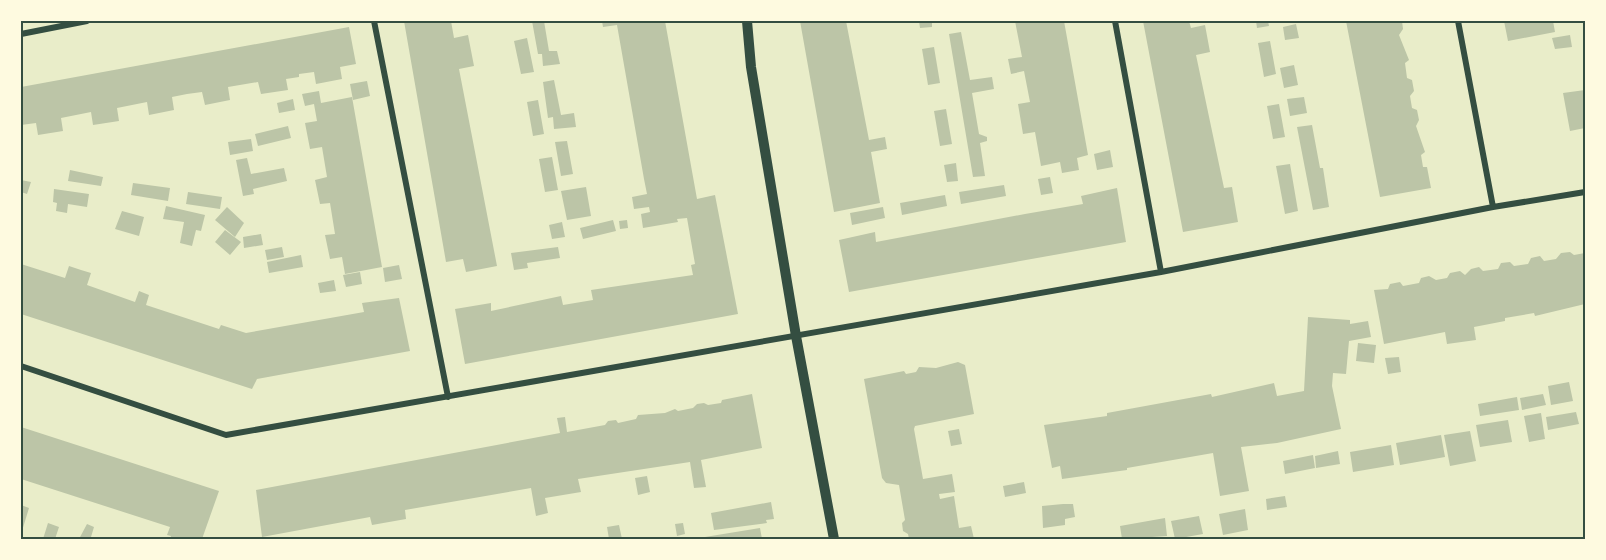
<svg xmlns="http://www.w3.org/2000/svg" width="1606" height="560" font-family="Arial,sans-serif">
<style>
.building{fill:#bcc5a7}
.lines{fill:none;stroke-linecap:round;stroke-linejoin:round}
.minor{stroke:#344e41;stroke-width:6}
.tertiary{stroke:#344e41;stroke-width:10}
.neatline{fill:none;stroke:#344e41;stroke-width:2}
</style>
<rect width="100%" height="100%" fill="#e9edc9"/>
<path class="building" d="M404,21H451L454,38L468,35L474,66L459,69L497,266L466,272L463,259L446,262Z
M532,21H544L549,51H557L560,64L543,66L542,54H538Z
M602,21H665L697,199L715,195L738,314L465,364L455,309L491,303V311L561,296L563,305L593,300L591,290L693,275L691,265L695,264L687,218L677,219L678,222L643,228L641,214L650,212L649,207L634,209L632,197L647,194L644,179L617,25L603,27Z
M800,21H846L869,140L885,137L887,149L871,152L880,203L834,212Z
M919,21H932V27L920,28Z
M1015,21H1064L1088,155L1077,158L1079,170L1062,173L1060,162L1041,166L1035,132L1023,134L1018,104L1030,102L1024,71L1011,74L1008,59L1022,57Z
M1143,21H1189L1191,28L1205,25L1210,52L1196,55L1224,188L1232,187L1238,222L1183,232Z
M1256,21H1268L1269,26L1257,28Z
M1346,21H1402L1403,29L1399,35L1409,60L1405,63L1407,78L1412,80L1414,91L1410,96L1412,108L1417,110L1419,120L1416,126L1425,152L1421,155L1423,167H1427L1431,188L1380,197Z
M1504,21H1553L1555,32L1508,41Z
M1296,24L1299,38L1285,40L1283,27Z
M349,27L356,64L340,67L342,79L316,84L314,72L299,74V77L286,79L288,90L261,94L258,82L228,87L230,100L205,105L202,92L187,94L172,97L174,110L149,115L147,102L117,108L119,121L93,125L91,112L61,118L63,131L38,135L36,123L21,125V87Z
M961,32L970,80L992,77L994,89L972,93L979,134L987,137V141L980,143L985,176L973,177L949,34Z
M1570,35L1572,47L1555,49L1552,38Z
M527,38L534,72L521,74L514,41Z
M1270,41L1276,74L1264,77L1258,43Z
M934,47L940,83L928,85L922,49Z
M1294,65L1298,85L1284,88L1280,68Z
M554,80L561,115L574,113L576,127L554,129L553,117L548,118L543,82Z
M367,81L370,96L353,100L350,84Z
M1585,90V128L1570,131L1563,93Z
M319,91L321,103L352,97L382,267L345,274L342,257L330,259L325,235L335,234L330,203L320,204L315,180L327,177L322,147L310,149L305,123L317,121L314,104L305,106L302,94Z
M1304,97L1307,113L1290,116L1287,99Z
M293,99L295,110L279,113L277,103Z
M538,100L544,134L533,136L527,102Z
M1279,104L1285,137L1273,139L1267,106Z
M946,109L952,144L940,146L934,111Z
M1312,125L1320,168H1323L1329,207L1313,210L1297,127Z
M288,126L291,138L258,146L255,134Z
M251,139L253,151L230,155L228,142Z
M567,141L573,174L561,176L555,142Z
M1110,150L1113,167L1097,170L1094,154Z
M552,157L558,190L545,192L539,159Z
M247,158L251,174L284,168L287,181L253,189L254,194L243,196L236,160Z
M956,163L958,181L947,182L944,165Z
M1290,164L1298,211L1285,214L1276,166Z
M70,170L103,177L101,186L68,181Z
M1050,177L1053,193L1041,195L1038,179Z
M21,180L31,182L27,194L21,192Z
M133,183L170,188L168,201L131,195Z
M1004,185L1006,196L961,204L959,192Z
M586,187L591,216L567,220L561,191Z
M1117,188L1126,242L849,292L839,240L875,232L876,242L1025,214L1083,204L1081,196Z
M54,189L89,194L87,207L68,204L67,213L56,211L57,203L53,202Z
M188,192L222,197L220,209L186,204Z
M945,195L947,206L902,215L900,203Z
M166,206L205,215L201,231L196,230L192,246L180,243L184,222L163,219Z
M227,207L244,223L235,237L215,220Z
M883,207L885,218L852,225L850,213Z
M122,211L144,217L139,236L115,229Z
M613,220L616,231L583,239L580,228Z
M627,220L628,228L620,229L619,221Z
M562,222L565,237L552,239L549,225Z
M225,230L241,242L230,255L215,242Z
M261,234L263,245L244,248L243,237Z
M282,247L284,257L267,260L265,250Z
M558,247L560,258L527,263L528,268L514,270L511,253Z
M1570,252L1574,255L1585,253V304L1535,316L1534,313L1505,318V321L1474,327L1476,340L1447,344L1445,332L1384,344L1374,290L1388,289L1390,284L1400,282L1403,286L1419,283L1421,278L1429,276L1436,280L1447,278L1450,273L1460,271L1465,275L1471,269L1479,267L1483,271L1498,269L1501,263L1510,262L1514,266L1528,264L1531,258L1540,256L1544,261L1556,259L1561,253Z
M301,255L303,267L269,273L267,262Z
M21,264L65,278L69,266L81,270L91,273L87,285L135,302L139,291L149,295L146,305L219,329L221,325L246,333L364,312L362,303L399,298L410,351L257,379L252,389L21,314Z
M399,265L402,279L385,282L383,268Z
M360,272L362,284L346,287L343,275Z
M334,280L336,291L320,293L318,283Z
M1308,317L1350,320V324L1368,321L1371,337L1349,341L1346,374L1333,373L1332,386L1341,429L1277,443L1241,447L1249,491L1220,496L1213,453L1127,468V470L1062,479L1060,466L1052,468L1044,425L1107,416V413L1211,394L1212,397L1274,383L1277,396L1304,391Z
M1358,343L1376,345L1374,363L1356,361Z
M1399,357L1401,372L1388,374L1385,358Z
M958,362L965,365L974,414L915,426L914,429L923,479L952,474L955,492L939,494L940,499L954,496L959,528L971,526L974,539H909L908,534L903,531L902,523L905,520L899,485L886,483L882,478L864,379L904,371L906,374L916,372L919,367L936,368Z
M1569,382L1573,401L1551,405L1548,386Z
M752,394L762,448L701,460L706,487L694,488L690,462L578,479L581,492L545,498L548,513L536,516L531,488L405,510L406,519L372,525L370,517L262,537L256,490L560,433L557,418L565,417L567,432L605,425L608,421L616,420L618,423L636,419L638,415L665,413L675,409L678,411L693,408L697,404L704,403L708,405L721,403L722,400Z
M1543,394L1546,405L1522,410L1520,398Z
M1517,397L1519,410L1480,416L1478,404Z
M1576,412L1579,424L1548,430L1546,417Z
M1541,413L1545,439L1529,442L1524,416Z
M1508,420L1512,442L1480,447L1476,425Z
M21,427L219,491L202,539H170L171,536L167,535L170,527L21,479Z
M959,429L962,444L951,446L948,431Z
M1470,431L1476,461L1450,466L1444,435Z
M1441,435L1445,457L1400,465L1396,443Z
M1391,445L1394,465L1353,472L1350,452Z
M1338,451L1340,464L1316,468L1315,456Z
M1313,455L1315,468L1285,474L1283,461Z
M647,476L650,492L638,495L635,478Z
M1024,482L1026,493L1005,497L1003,486Z
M1285,496L1287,507L1267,510L1266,499Z
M771,502L774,519L766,520L767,523L714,530L711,513Z
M1063,504H1073L1075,517L1065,519V525L1043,528L1042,506Z
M21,505L29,508L22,531H21Z
M1245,509L1248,530L1223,535L1219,514Z
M1199,516L1203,534L1175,539L1171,521Z
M1165,518L1167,536L1122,539L1120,526Z
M48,523L59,527L55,539H43Z
M683,523L685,534L677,536L675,524Z
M87,524L94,527L91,537L95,539H79Z
M619,525L622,539H609L607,527Z
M760,528L762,539H706L705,537Z"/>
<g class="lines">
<path class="minor" d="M374,21L448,397
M1115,21L1161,272
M1458,21L1493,207
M21,34L87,21
M21,366L226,435L1161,272L1493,207L1585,192"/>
<path class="tertiary" d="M747,21L751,67L796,336L834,539"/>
</g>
<rect width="1606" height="560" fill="none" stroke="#fefae0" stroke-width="45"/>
<rect x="22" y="22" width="1562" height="516" class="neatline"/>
</svg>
